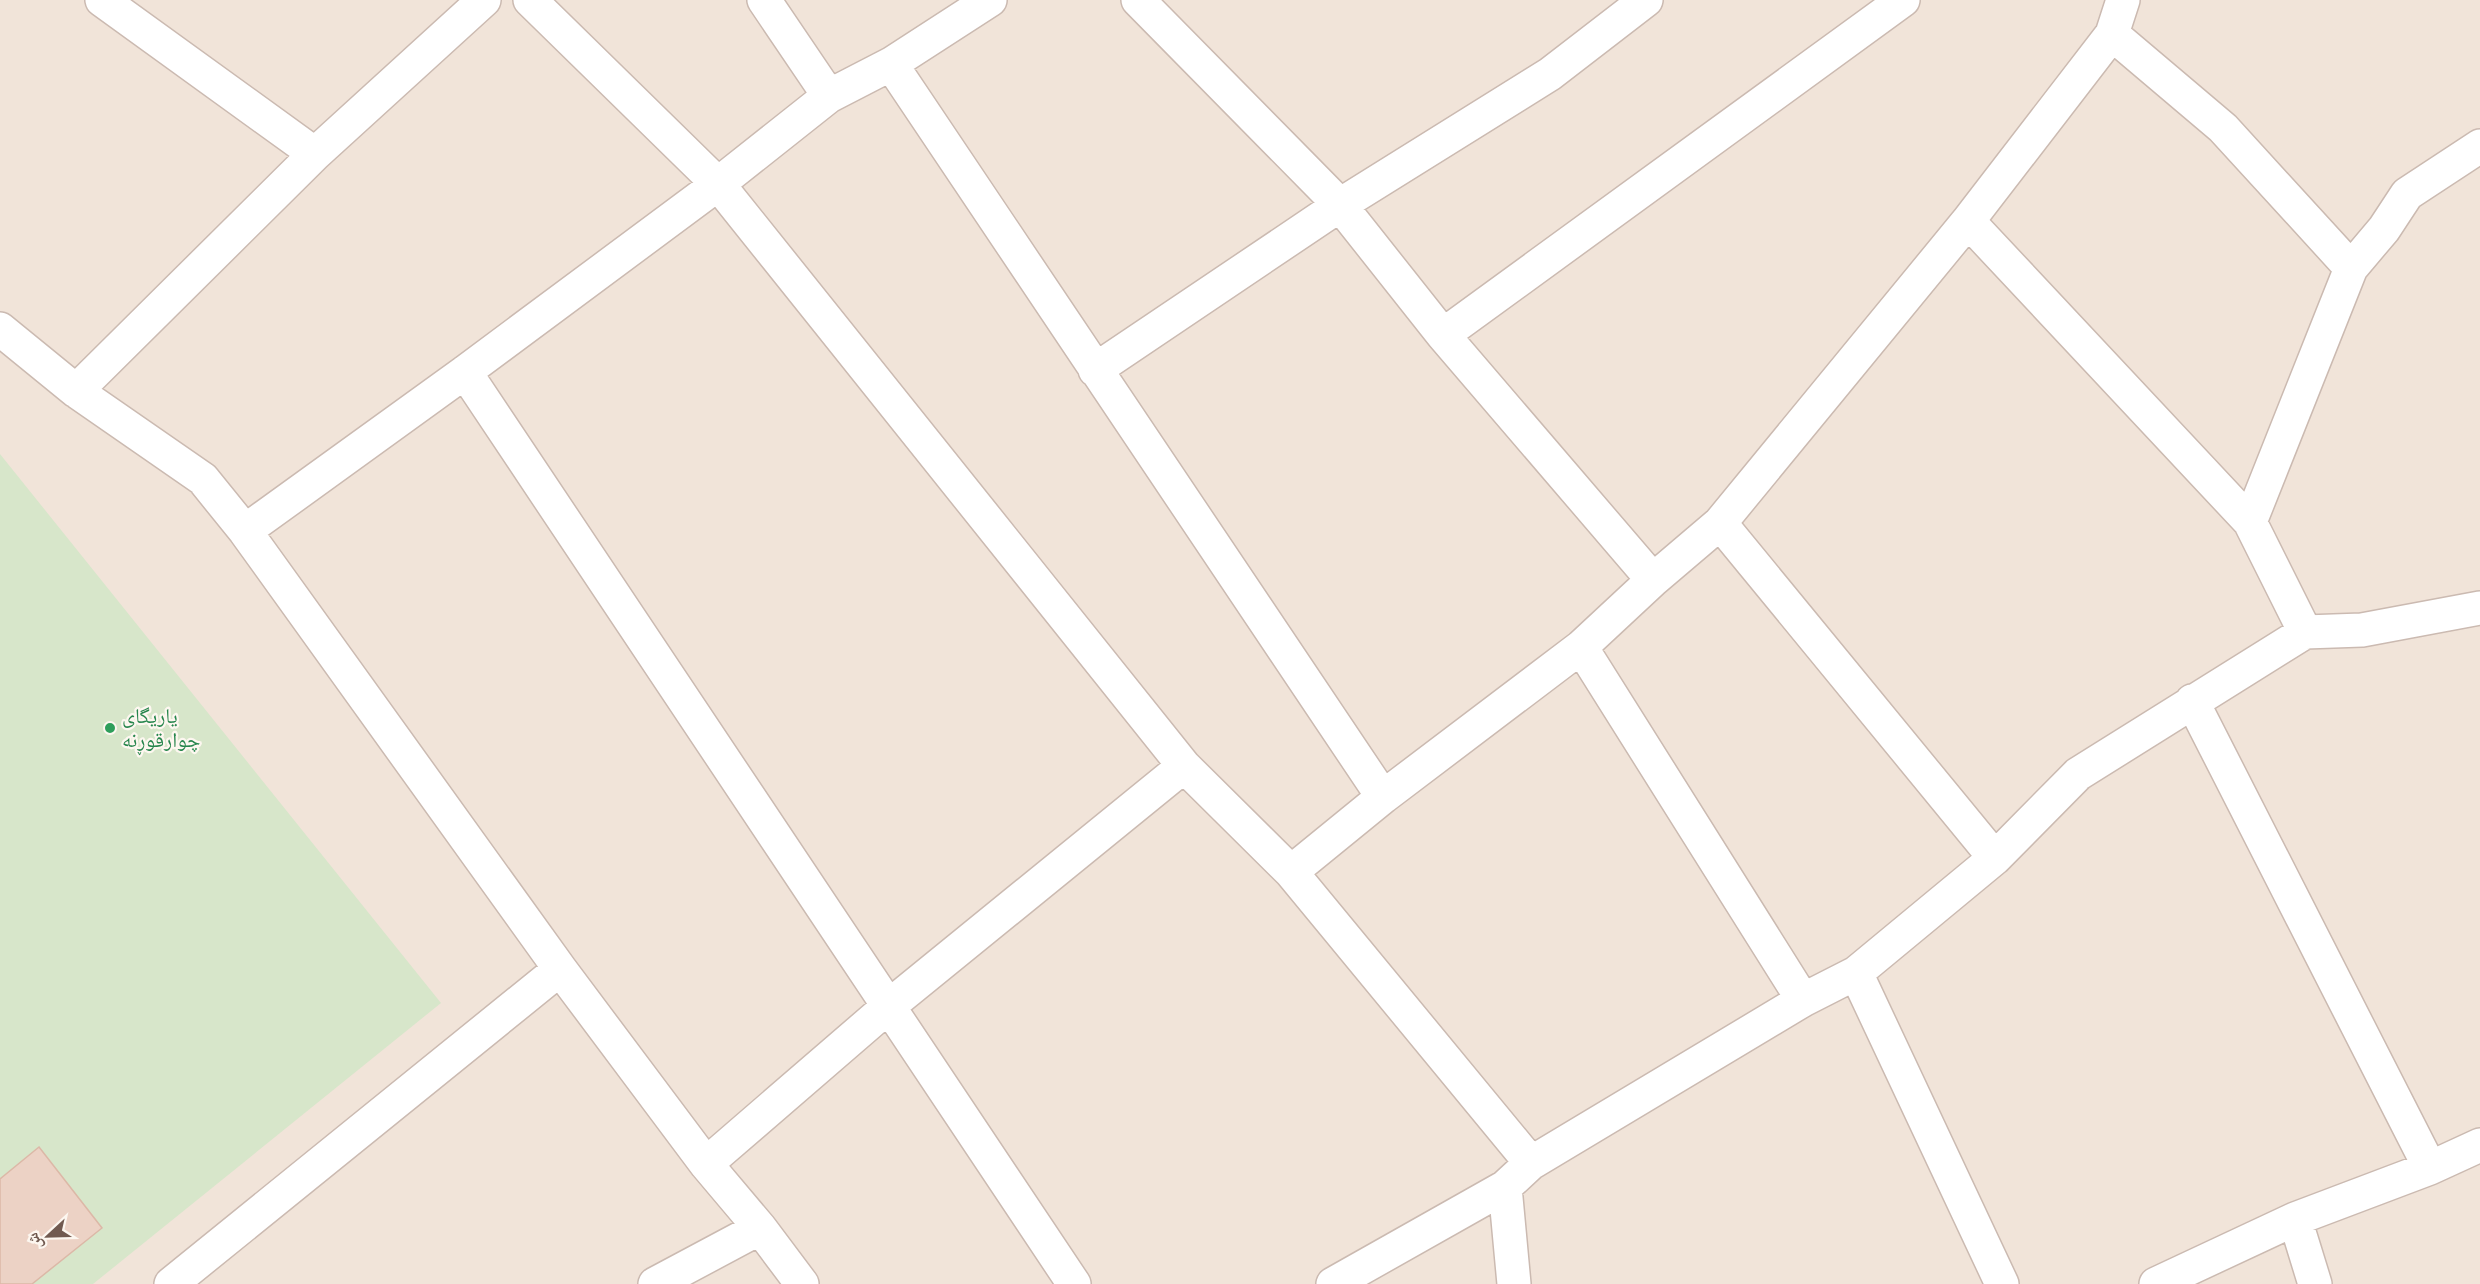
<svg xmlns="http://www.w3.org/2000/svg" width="2480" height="1284" font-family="'Titillium Web','Noto Naskh Arabic',sans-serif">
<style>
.residential{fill:#f1e4d9}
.green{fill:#d7e6ca}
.building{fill:#ecd2c5;stroke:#dcb8a7;stroke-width:1.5}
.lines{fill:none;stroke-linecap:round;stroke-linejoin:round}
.minor-casing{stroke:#cbbab1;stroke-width:36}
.minor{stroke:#fff;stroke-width:33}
.leisure-dot{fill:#2e9e5b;stroke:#fdf7f0;stroke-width:2}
.labels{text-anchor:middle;stroke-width:4.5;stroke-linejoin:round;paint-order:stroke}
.leisure-label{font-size:21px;fill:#27864d;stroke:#fdf7f0;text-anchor:start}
</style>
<rect width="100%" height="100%" fill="#faf2ea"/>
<path class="residential" d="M0,0H2480V1284H0Z"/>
<path class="green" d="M0,454L441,1003L93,1284H0Z"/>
<path class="building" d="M39,1147L102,1228L32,1284H0V1179Z"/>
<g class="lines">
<defs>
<path id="minor" d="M102,0L315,154
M530,0L718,184L1184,766L1291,872L1531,1163
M764,0L829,96
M1138,0L1340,205L1443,335L1653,580
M2123,0L2112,34L1968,221L2250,522L2305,632
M2112,34L2223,128L2351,268
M891,64L1383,797
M0,329L76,391L203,479L245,531L560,969L706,1164L760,1228L802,1284
M1443,335L1903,0
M1095,370L1340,205L1550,74L1646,0
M465,372L1074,1284
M76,391L315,154L484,0
M2250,522L2351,268L2384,229L2407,194L2480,146
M1720,523L1995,858
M245,531L465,372L718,184L829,96L891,64L990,0
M1581,647L1803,1000
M2192,701L2430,1168
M1291,872L1383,797L1581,647L1653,580L1720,523L1968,221
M1856,973L2002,1284
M706,1164L889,1006L1184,766
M1505,1187L1514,1284
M171,1284L560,969
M655,1284L760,1228
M1333,1284L1505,1187L1531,1163L1803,1000L1856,973L1995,858L2078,774L2305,632L2362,630L2480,608
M2156,1284L2295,1219
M2315,1284L2295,1219L2430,1168L2480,1145"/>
</defs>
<use href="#minor" class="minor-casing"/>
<use href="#minor" class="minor"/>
</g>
<circle class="leisure-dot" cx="110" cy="728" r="6"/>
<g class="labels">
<g class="leisure-label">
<text x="122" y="723">یاریگای<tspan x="122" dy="24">چوارقوڕنە</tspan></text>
</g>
</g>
<g transform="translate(48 1236) rotate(248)" stroke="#fdf7f0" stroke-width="4.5" paint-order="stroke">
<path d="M0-4.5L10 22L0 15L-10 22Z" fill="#715a50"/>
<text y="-9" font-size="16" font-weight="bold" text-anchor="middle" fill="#715a50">ش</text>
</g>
</svg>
